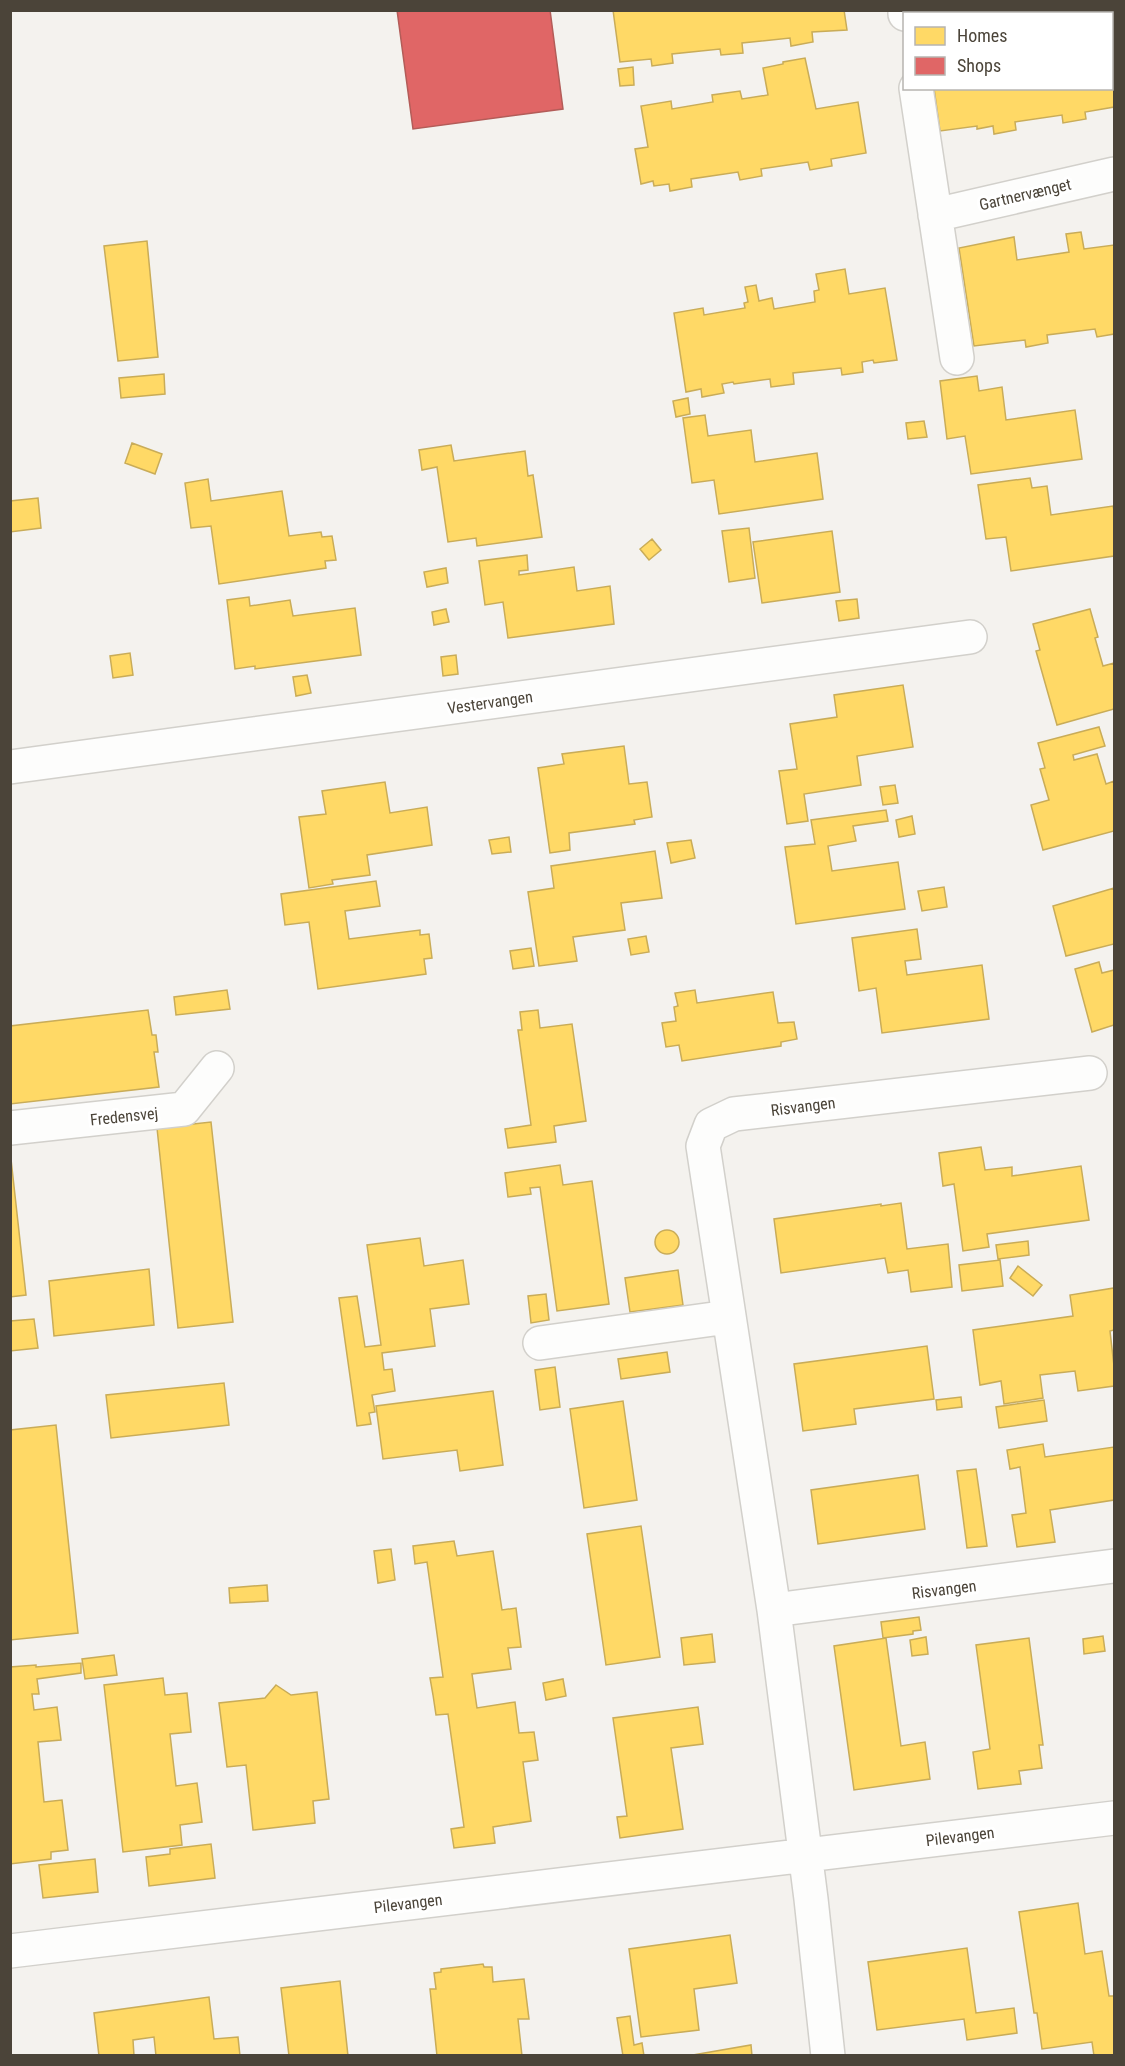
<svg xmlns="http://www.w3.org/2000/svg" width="1125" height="2066" font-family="'Roboto Condensed',sans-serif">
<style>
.homes{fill:#ffd966;stroke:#c9ac58;stroke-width:1.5}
.shops{fill:#e06666;stroke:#b35c58;stroke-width:1.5}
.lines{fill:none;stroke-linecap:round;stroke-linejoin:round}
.street-casing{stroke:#d2d0cb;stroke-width:36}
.street{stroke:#fdfdfc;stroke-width:33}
.labels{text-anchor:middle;stroke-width:6;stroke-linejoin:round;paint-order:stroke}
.street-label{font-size:16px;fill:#4b4439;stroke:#fff}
</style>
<rect width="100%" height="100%" fill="#f4f2ee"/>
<path class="homes" d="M613,10H844L847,30L812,32L813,42L791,46L790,38L742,43L743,53L721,55L720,49L672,54L673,63L652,66L651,59L620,62Z
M1112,54L1114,76V107L1085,112L1086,119L1063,123L1062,115L1015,122L1016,130L994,134L993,126L977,129V126L940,131L934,88H1112Z
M805,58L816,109L858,102L866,153L831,159L832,166L810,170L808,162L761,169L762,176L740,180L738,172L691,179L692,187L670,191L669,184L654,186L653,181L641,184L635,149L648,147L641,106L671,101L672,109L713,102L712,95L740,91L742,99L768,95L763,68L783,64V62Z
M633,67L634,85L620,86L618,69Z
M1081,232L1084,249L1114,245V334L1097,337L1095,329L1047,335L1048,343L1026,347L1025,340L974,346L959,248L1014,237L1017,260L1069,252L1066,234Z
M147,241L158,357L118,361L104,246Z
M845,269L849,294L885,288L897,360L874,363L873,360L862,362L863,372L842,375L841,368L793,373L794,384L771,387L770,379L734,384L733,382L722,384L724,393L702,397L701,389L686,392L674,313L703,308L704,315L745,308L744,303L748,302L745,287L756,285L759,301L772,298L774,309L815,302L814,291L819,290L816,274Z
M164,374L165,394L121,398L119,378Z
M977,376L979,391L1002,387L1006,420L1075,410L1082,459L971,474L965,436L947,439L940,381Z
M688,398L690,414L676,417L673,401Z
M705,415L708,436L751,430L755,462L817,453L823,499L719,514L714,480L692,483L683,418Z
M924,421L927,437L908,439L906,423Z
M132,443L162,454L155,474L125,463Z
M451,445L454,461L525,451L528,476L533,475L542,537L477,546L476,538L448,542L437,467L422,470L419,450Z
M1030,478L1032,488L1047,486L1051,515L1113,506L1114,510V556L1011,571L1006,537L986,539L978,485Z
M208,479L211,501L282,491L289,536L321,532L322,537L332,536L336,560L325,561L326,568L219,584L211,526L191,528L185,483Z
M38,498L41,528L10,532V501Z
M749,528L755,578L729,582L722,531Z
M832,531L840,592L762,603L753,542Z
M652,539L661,550L649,560L640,549Z
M527,555L528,570L519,571V575L574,567L577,591L610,586L614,624L508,638L503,602L485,605L479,561Z
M446,568L448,583L427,587L424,572Z
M249,597L250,606L290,600L293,616L355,608L361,655L255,669V666L235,669L227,600Z
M857,599L859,618L839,621L836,601Z
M446,609L449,622L434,625L432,612Z
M1090,609L1098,637L1095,638L1103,666L1114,663V709L1057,725L1036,651L1040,650L1033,624Z
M130,653L133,675L113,678L110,656Z
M456,655L458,674L443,676L441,657Z
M307,675L311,693L296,696L293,677Z
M903,685L913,747L857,756L861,785L804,794L808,821L787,824L779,771L797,769L790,724L837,717L834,695Z
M1099,727L1105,746L1073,755L1074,760L1097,754L1106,784L1114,781V831L1043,850L1031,805L1049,800L1040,769L1045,768L1038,743Z
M624,746L629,784L647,782L652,817L634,820L635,824L569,833L570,850L550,853L538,768L564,764L562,754Z
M385,782L390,813L427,807L432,845L367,855L370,875L332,880L333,884L309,888L299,817L326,814L322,791Z
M895,785L898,803L883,805L880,787Z
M886,810L888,821L853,826L856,841L828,846L832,871L898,862L905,909L796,924L785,847L815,844L811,820Z
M912,816L915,834L899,837L896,820Z
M509,837L511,852L492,854L489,840Z
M691,840L695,858L671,863L667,843Z
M655,851L662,898L621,903L625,930L573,937L577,961L539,966L528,892L554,888L551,866Z
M376,881L380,906L345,911L349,939L420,930V935L429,934L432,958L424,959L426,974L318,989L309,922L285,925L281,894Z
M944,887L947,907L922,911L918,891Z
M1114,888V944L1066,956L1053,906Z
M917,929L921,959L905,961L907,975L982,965L989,1019L882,1033L876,988L859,991L852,938Z
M646,936L649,952L631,955L628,939Z
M531,948L534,966L513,969L510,951Z
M1099,962L1102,973L1114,970V1025L1092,1032L1075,969Z
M227,990L230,1009L176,1015L174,997Z
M695,990L697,1003L773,992L778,1023L794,1022L797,1039L781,1042V1046L682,1061L679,1045L666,1047L662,1023L676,1021L674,1007L678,1006L675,993Z
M148,1010L152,1035H156L158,1052H154L159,1087L10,1104V1026Z
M538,1010L540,1028L572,1024L586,1121L554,1126L556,1142L508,1148L505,1129L531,1125L518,1030H522L520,1012Z
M211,1122L233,1322L178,1328L157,1128Z
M981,1147L985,1170L1012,1167V1176L1081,1166L1089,1220L987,1234L989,1247L963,1251L954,1184L943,1186L939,1153Z
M10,1150L26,1295L10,1297Z
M560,1165L563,1185L592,1181L609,1304L557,1311L540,1187L530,1188L531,1194L508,1197L505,1173Z
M901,1203L907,1249L948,1244L952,1287L911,1292L908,1270L888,1273L885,1258L781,1273L774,1219L881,1204V1206Z
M655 1242a12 12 0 1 1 24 0a12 12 0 1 1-24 0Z
M420,1238L424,1266L463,1260L469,1304L430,1309L435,1346L382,1353L384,1370L392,1369L395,1391L372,1395L375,1412L369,1413L371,1424L357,1426L339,1298L357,1296L365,1347L381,1345L367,1245Z
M1028,1241L1029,1255L998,1259L996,1245Z
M1000,1260L1003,1286L962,1291L959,1265Z
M1018,1266L1042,1285L1033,1296L1010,1278Z
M149,1269L154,1325L54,1336L49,1281Z
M678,1270L683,1305L630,1312L625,1278Z
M1114,1288V1330L1110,1331L1114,1366V1386L1078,1391L1075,1371L1040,1375L1043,1398L1004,1404L1001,1381L980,1385L973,1330L1073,1316L1070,1295Z
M546,1294L549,1320L531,1323L528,1296Z
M34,1319L38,1348L10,1351V1321Z
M927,1346L934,1399L854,1409L856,1424L803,1431L794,1364Z
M667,1352L670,1372L621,1379L618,1359Z
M555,1367L560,1407L540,1410L535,1370Z
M224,1383L229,1425L111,1438L106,1395Z
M493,1391L503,1465L460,1471L457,1450L383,1459L376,1406Z
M961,1397L962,1407L937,1410L936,1400Z
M1044,1400L1047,1421L999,1428L996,1407Z
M623,1401L637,1500L584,1508L570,1409Z
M56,1425L78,1633L10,1640V1430Z
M1043,1444L1045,1457L1114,1447V1500L1050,1510L1055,1542L1017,1547L1012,1515L1026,1513L1020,1467L1010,1469L1007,1450Z
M976,1469L987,1546L967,1548L957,1471Z
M918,1475L925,1529L818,1544L811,1490Z
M641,1526L660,1657L606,1665L587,1534Z
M454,1541L457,1556L493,1551L502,1610L516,1608L521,1647L508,1648L511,1669L472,1674L477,1708L515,1702L519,1733L534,1732L538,1760L523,1762L531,1821L493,1827L495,1843L454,1848L451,1829L464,1827L448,1714L436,1715L433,1695L430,1678L443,1677L427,1562L415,1564L413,1546Z
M391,1549L395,1580L378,1583L374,1551Z
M267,1585L268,1601L230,1603L229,1588Z
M919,1617L921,1630L913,1631V1634L883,1638L881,1622Z
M712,1634L715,1662L684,1665L681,1638Z
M1103,1636L1105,1651L1084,1654L1083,1639Z
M926,1637L928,1654L912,1656L910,1640Z
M886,1638L901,1746L925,1742L930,1779L854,1790L834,1646Z
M1029,1638L1043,1745H1039L1042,1768L1019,1771L1021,1784L978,1789L973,1752L990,1749L976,1645Z
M114,1655L117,1675L85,1679L82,1659Z
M81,1663V1673L37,1679L39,1694H32L34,1710L57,1707L61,1740L38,1742L44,1802L62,1800L68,1850L51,1852V1859L10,1864V1667L36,1665V1667Z
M163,1678L165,1695L187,1693L191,1732L170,1734L176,1786L197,1783L202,1822L180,1825L182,1845L123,1852L104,1685Z
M563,1679L566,1696L546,1700L543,1683Z
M276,1685L291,1695L317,1692L329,1799L313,1801L315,1823L253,1830L246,1765L227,1767L219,1703L265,1698Z
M698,1707L703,1744L671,1748L683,1829L620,1838L617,1817L627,1816L613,1718Z
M211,1844L215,1878L149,1886L146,1857L170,1854V1849Z
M95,1859L98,1892L43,1898L39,1865Z
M1078,1903L1085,1954L1102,1951L1109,1996H1114V2056H1094L1092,2042L1042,2049L1037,2013H1034L1019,1912Z
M730,1935L737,1983L694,1989L699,2030L641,2037L629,1949Z
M967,1948L976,2013L1014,2008L1017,2033L967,2040L964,2019L877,2030L868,1962Z
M483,1964L484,1967H492L493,1982L524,1979L529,2019H518L522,2056H437L430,1989H436L434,1973L441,1972V1969Z
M340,1981L348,2056H289L281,1988Z
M209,1997L214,2039L238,2037L240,2056H156L154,2037L133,2040L134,2056H99L94,2013Z
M630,2016L634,2045L642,2043L644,2056H623L617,2018Z
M751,2045L752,2056H687Z"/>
<path class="shops" d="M397,10H550L563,109L413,129Z"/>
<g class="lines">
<defs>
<path id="street" d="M905,10V14
M916,88L957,358
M935,215L1114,174
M10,767L970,637
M10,1128L184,1109L217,1068
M540,1343L728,1317
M774,1610L1114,1566
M10,1951L1114,1818
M828,2056L811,1899L774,1610L703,1146L711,1125L734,1114L1090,1073"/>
</defs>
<use href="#street" class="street-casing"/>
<use href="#street" class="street"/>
</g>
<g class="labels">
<g class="street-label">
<text transform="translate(1025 194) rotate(-13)" y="6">Gartnervænget</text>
<text transform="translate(490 702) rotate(-8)" y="6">Vestervangen</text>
<text transform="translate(803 1106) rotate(-7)" y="6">Risvangen</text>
<text transform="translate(124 1116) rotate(-6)" y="6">Fredensvej</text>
<text transform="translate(944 1589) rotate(-7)" y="6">Risvangen</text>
<text transform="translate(960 1836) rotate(-7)" y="6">Pilevangen</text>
<text transform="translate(408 1903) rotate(-7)" y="6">Pilevangen</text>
</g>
</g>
<rect width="1125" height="2066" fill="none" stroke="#4b4439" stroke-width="24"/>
<rect x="903" y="12" width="210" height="78" fill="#ffffff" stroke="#b7b4b0" stroke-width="1.5"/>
<rect x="915" y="27" width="30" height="18" fill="#ffd966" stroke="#b7b4b0" stroke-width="1.5"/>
<text x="957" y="42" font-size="18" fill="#4b4439">Homes</text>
<rect x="915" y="57" width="30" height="18" fill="#e06666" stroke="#b7b4b0" stroke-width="1.5"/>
<text x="957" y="72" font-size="18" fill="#4b4439">Shops</text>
</svg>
